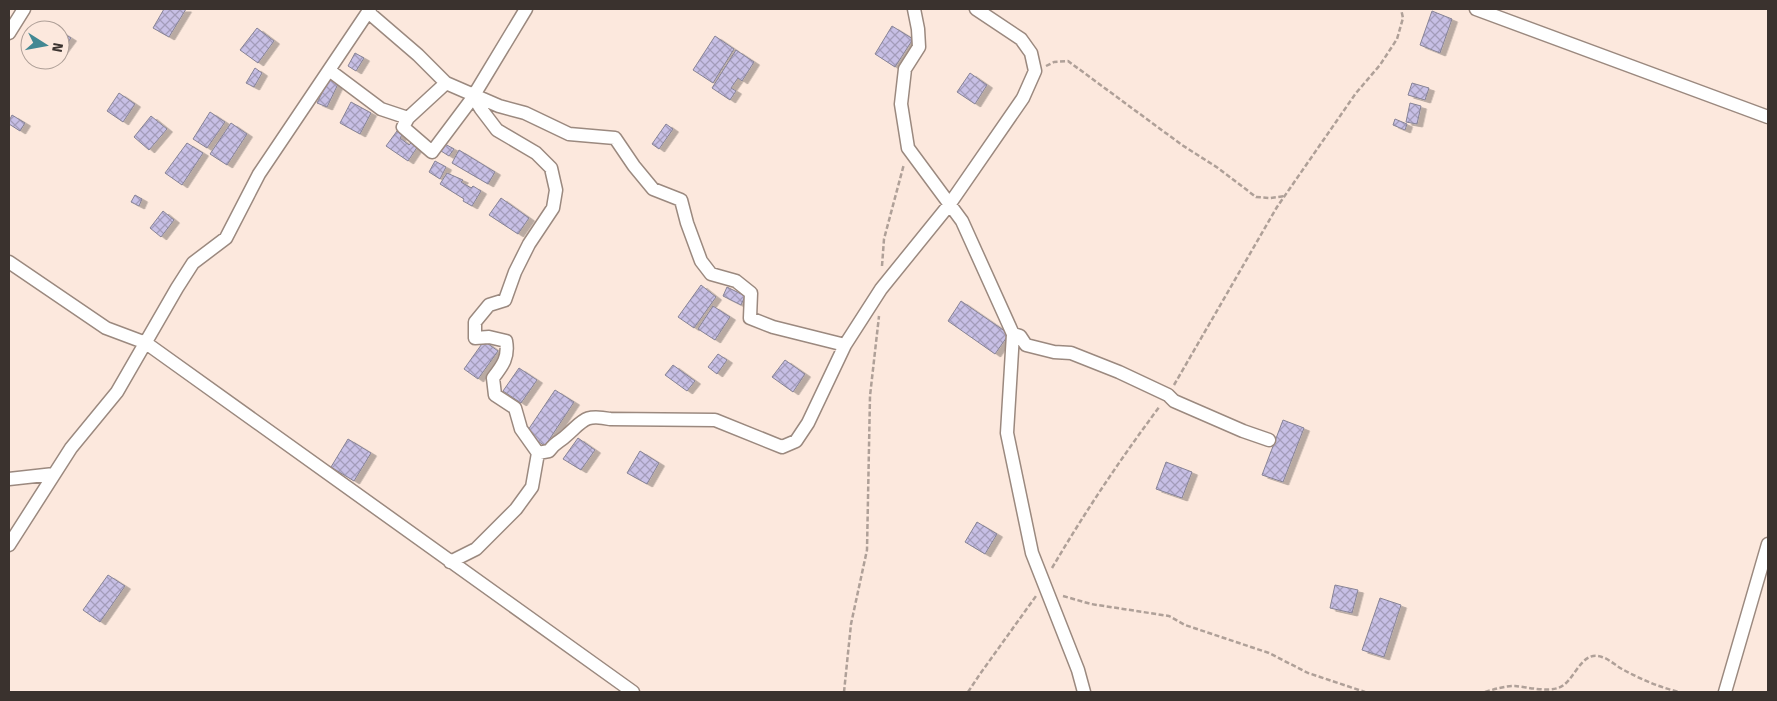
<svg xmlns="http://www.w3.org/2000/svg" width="1777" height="701" font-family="'Fira Sans',sans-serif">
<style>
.building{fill:url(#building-cross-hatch);stroke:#878395;filter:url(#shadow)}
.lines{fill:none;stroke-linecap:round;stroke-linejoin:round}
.street-casing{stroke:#9b897f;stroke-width:15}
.path{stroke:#afa098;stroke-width:2.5;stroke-dasharray:5 2.5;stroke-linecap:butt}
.street{stroke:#fff;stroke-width:12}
</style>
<defs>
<pattern id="building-cross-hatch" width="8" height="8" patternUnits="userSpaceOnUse" patternTransform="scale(1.25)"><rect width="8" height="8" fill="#c7bfe5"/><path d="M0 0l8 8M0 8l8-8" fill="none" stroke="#a39cba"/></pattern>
<filter id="shadow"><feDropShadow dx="5.5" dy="3" stdDeviation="0" flood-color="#0004"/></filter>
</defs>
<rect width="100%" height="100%" fill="#fce8dd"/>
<path class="building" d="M164,9H186L169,37L153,28Z
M1432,11L1452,19L1440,53L1420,45Z
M892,26L913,39L895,67L875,54Z
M257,28L274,41L258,63L240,50Z
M60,31L71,38L60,53Z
M715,36L734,49L713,83L693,70Z
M736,50L754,62L742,81L738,78L731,88L736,91L730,100L712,88Z
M355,53L364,58L356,71L348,66Z
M255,68L262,73L254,87L246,83Z
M970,73L987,85L975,104L957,92Z
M329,79L338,84L327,107L317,103Z
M1412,83L1429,88L1425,100L1408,95Z
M119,93L135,104L123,122L107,111Z
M351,102L371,113L360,134L340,123Z
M1410,103L1421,106L1417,124L1406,122Z
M210,112L225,122L207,148L193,139Z
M12,115L25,123L20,131L9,124V121Z
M151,116L167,129L149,150L134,137Z
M1395,119L1407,124L1405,130L1393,125Z
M231,123L247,134L227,165L210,154Z
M666,124L673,129L659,149L652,144Z
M397,131L402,135L400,138L409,145L412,142L418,146L408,161L386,146Z
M187,143L203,153L182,185L165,173Z
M445,144L454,149L449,156L441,151Z
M459,150L495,172L488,184L452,163Z
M435,161L446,167L440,179L429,172Z
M447,173L463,180L461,182L471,188L473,186L481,191L472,206L463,201L464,199L440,184Z
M135,195L142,199L139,206L131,202Z
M501,198L529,218L518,234L489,215Z
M163,211L174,220L161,237L150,228Z
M701,285L716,297L694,328L678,317Z
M727,287L745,296L741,305L723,296Z
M961,301L1009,334L995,354L948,321Z
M713,306L730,317L715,340L698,329Z
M484,341L498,351L478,379L464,369Z
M718,354L727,360L717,374L708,367Z
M785,360L805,374L793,392L772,377Z
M673,365L695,381L687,391L665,375Z
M519,368L537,380L521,403L503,391Z
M555,390L574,402L545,446L526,433Z
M1283,420L1304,428L1283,482L1262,475Z
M578,438L595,450L581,470L563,459Z
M348,439L371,453L354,481L331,467Z
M640,451L659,463L647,484L627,473Z
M1166,462L1192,472L1182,498L1156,489Z
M977,522L997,534L985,554L965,542Z
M108,575L125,586L100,622L83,610Z
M1335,585L1358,590L1352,613L1330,608Z
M1380,598L1401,605L1384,657L1362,650Z"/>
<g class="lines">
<defs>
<path id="street" d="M914,9L918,29L919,47L905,69L901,104L908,148L962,221L1013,334L1007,433L1032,553L1078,670L1084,692
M1476,9L1768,117
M368,12L418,55L446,83L499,106L525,113L569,134L615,138L634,166L653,189L681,200L687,223L701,261L711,274L736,281L751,293L750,318L773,327L845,345
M9,33L24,9
M329,70L381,109L408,118L403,127L432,152L471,100L526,9
M408,118L446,83
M9,262L106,328L146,343L633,692
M1013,334L1020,336L1026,345L1054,352L1071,353L1119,372L1168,395L1174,401L1243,431L1269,440
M538,453L549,451C557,440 559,443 567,435C584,420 585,414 610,419L715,420L782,447L796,441L808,423L845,345L881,289L949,205L1023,98L1035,71L1031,53L1021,39L976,9
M9,479L54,474
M9,545L71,448L117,392L177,288L193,263L226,238L259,174L370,9
M450,562L476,549L516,509L532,487L538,453L521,429L515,408L495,395L493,378C503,365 509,357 506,341L489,337L475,338V322L489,305L505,300L515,272L529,244L553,208L556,190L551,168L536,153L497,130L481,109L473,96
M1725,692L1768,544"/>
</defs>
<use href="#street" class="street-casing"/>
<path class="path" d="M1046,66L1054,62L1068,61L1182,145L1218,168L1256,197L1270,198L1285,196
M882,266L884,239L904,164
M1174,385L1277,207L1356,93L1380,65L1397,39L1403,18L1401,9
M1052,568C1085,512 1121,458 1160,406
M1063,596L1091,604L1169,616L1185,625L1269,653L1308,673L1365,692
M844,692L851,624L867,550L870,396L879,316
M968,692L980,674L1036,596
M1485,692C1495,689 1505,686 1515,686C1527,687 1546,692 1558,688C1575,683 1580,649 1602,657C1609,659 1616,666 1622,669C1640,679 1659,687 1679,692"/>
<use href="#street" class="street"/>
</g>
<rect width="1777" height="701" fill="none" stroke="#3a322e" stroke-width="20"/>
<g transform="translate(45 45) rotate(101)"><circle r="24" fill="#fce8dd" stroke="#ae9f97"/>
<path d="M0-4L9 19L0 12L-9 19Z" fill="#428893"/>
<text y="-8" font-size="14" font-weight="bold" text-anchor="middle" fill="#3a322e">N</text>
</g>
</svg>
